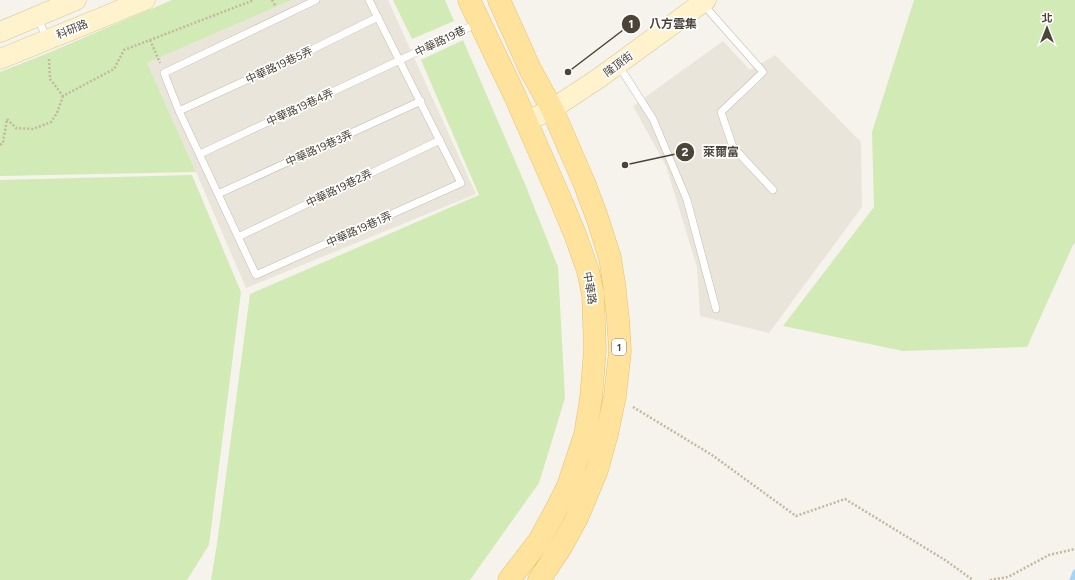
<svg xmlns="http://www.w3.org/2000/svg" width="1075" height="580" font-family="Figtree,'Noto Sans TC',sans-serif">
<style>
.residential{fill:#eae5da}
.green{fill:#d2eab5}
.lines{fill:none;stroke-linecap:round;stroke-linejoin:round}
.stream{stroke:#a9d4f2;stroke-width:5}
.lane-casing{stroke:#c2bbae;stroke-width:8}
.secondary-casing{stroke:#d6c79b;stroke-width:21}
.primary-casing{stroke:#e6c16a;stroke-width:23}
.path{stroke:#c4b79f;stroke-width:2.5;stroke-dasharray:2 2;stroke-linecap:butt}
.lane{stroke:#fff;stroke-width:7}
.secondary{stroke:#fff3cd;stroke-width:20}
.primary{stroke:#ffe39c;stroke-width:22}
.labels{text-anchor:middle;stroke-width:3.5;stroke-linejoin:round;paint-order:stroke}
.shield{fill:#fff;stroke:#817c74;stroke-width:1}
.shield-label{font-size:10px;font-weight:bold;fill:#4b4439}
.street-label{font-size:11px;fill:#4b4439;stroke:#fff}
.leader{fill:none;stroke:#4b4439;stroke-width:1.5}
.callout-dot{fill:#4b4439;stroke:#fff;stroke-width:1.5}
.mark-label{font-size:12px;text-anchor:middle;font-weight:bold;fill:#fff}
.callout-label{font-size:12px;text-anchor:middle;font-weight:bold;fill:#4b4439;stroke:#fff;stroke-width:3.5;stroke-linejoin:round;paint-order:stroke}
</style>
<rect width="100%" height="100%" fill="#f6f3ec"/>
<path class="residential" d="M292,0H388L476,194L246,288L196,172L147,63Z
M723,41L750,70L775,55L861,142L862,207L769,333L700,316L697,267L666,166L633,106Z"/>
<path class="green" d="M172,0H292L147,63L196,172L0,176V72L48,53Z
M393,0H445L454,21L412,39Z
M914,0H1075V243L1073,245L1027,347L903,351L783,326L874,207L872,132Z
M463,40L525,184L558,267L565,398L539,483L470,580H211L217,544L250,294L479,195L421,60Z
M192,175L241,292L209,545L187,580H0V180Z"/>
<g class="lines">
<path class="stream" d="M1072,580L1075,572"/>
<defs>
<path id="lane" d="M316,0L164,73L179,111L256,275L461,183L369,0
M702,3L763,72L721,112L733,147L773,190
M38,18L47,40
M619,66L653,119L687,200L716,309
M179,111L301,55L378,17
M200,154L400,60L478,23
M218,194L421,101
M238,237L440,140"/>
<path id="secondary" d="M0,32L76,0
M0,59L145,0
M527,121L552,109L599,78L706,0"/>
<path id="primary" d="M469,0L515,96L562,203L575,234L588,271L593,294L595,350L591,398L585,435L568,486L557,508L539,541L509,580
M499,0L530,69L552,109L585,185L598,220L610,258L614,283L618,319L620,351L615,396L607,434L597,470L577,518L561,547L539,580"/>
</defs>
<use href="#lane" class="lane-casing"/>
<use href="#secondary" class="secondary-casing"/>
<use href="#primary" class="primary-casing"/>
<path class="path" d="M272,0L276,7
M150,40L160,63
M49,59L50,79L63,96L114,69L124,50L254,0
M0,145L3,143L7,119L16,128L33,129L51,122L57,113L63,96
M633,407L712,455L796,516L845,499L945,560L973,580
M990,580L1008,577L1049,555L1075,549"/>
<use href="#lane" class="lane"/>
<use href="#secondary" class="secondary"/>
<use href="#primary" class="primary"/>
</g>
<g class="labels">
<rect class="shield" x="612" y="339" width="14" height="16" rx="3"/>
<g class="shield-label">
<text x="619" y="351">1</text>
</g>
<g class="street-label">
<text transform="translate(72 29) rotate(-22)" y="4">科研路</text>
<text transform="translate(440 41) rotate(-26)" y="4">中華路19巷</text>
<text transform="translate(618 64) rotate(-36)" y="4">隆頂街</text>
<text transform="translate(279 65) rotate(-25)" y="4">中華路19巷5弄</text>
<text transform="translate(300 107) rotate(-25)" y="4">中華路19巷4弄</text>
<text transform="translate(319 148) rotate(-24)" y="4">中華路19巷3弄</text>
<text transform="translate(339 188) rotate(-26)" y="4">中華路19巷2弄</text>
<text transform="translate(359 229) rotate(-24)" y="4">中華路19巷1弄</text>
<text transform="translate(590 288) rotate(81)" y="4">中華路</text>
</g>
</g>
<path class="leader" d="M568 72L631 24M625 165L685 152"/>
<g class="callout-dot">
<circle cx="568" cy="72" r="4"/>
<circle cx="625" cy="165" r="4"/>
<circle cx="631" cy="24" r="10"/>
<circle cx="685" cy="152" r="10"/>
</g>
<g class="mark-label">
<text x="631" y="28">1</text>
<text x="685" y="156">2</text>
</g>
<g class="callout-label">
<text x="673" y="28">八方雲集</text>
<text x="721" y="156">萊爾富</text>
</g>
<g transform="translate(1047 28)" stroke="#ffffff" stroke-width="3" paint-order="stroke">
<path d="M0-3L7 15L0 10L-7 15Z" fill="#4b4439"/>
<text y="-6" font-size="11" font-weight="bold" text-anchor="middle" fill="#4b4439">北</text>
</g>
</svg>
